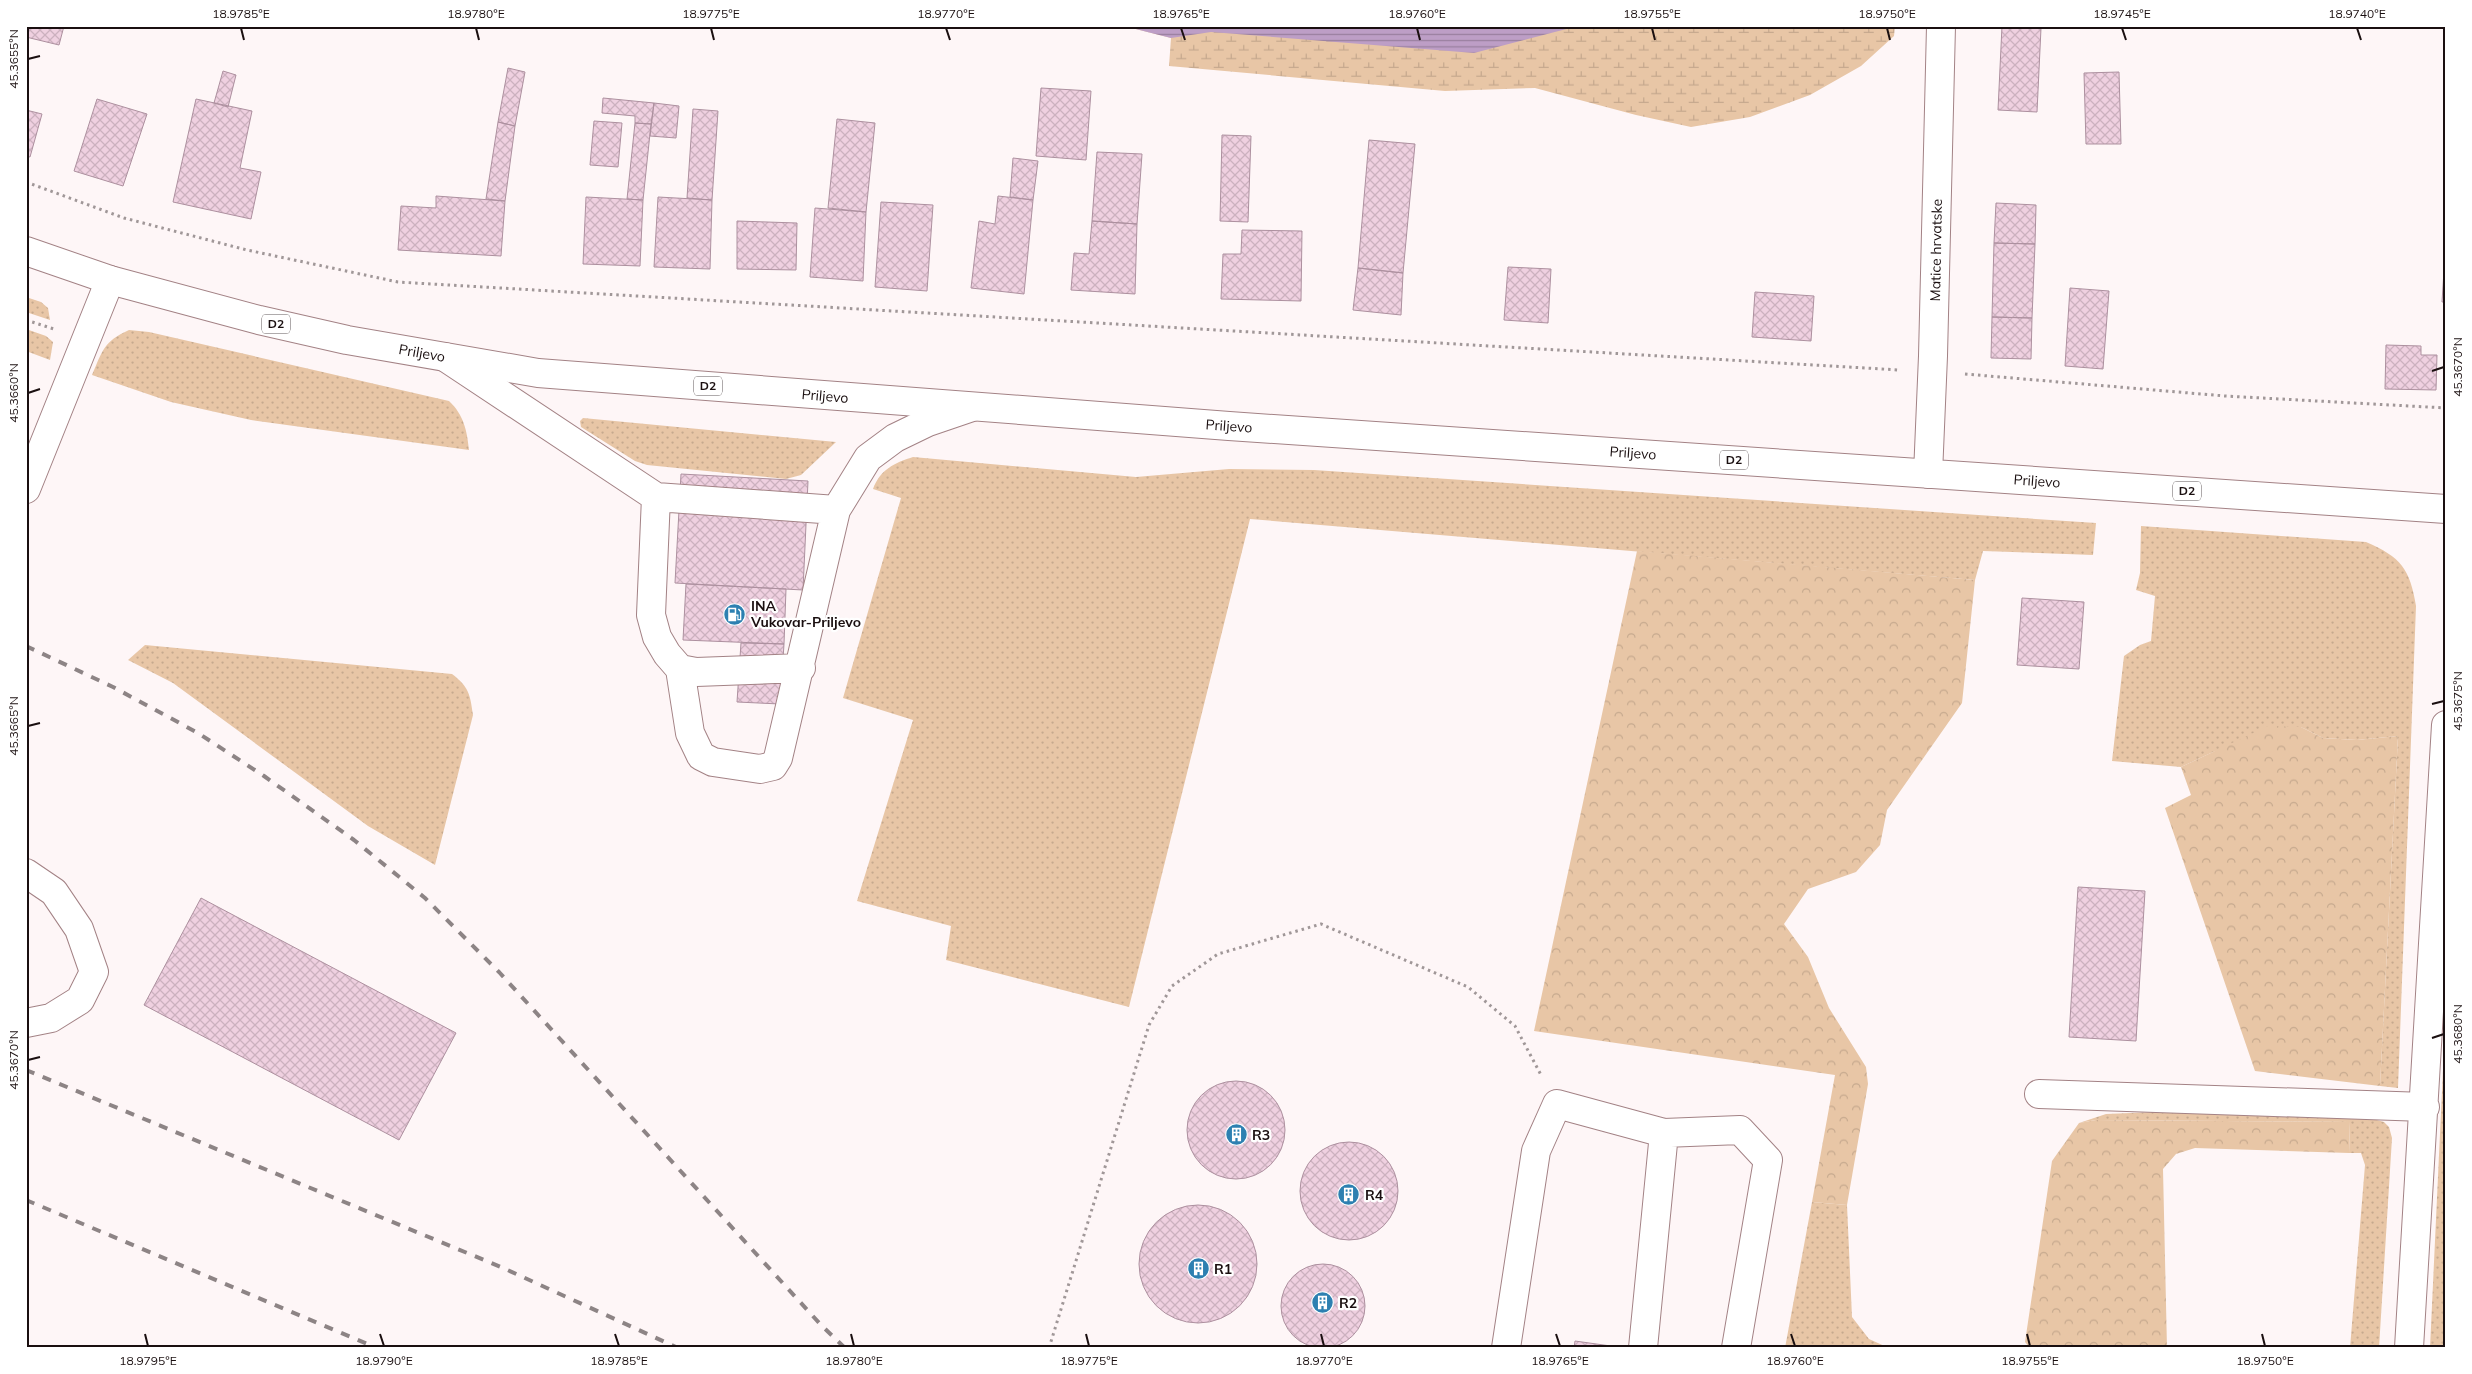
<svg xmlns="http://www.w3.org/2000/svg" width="2472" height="1374" font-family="Mulish,sans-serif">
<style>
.grass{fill:url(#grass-dots)}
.forest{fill:url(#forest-crowns)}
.wetland{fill:url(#wetland-marsh)}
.water{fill:url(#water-rules)}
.building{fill:url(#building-cross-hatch);stroke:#ad909f}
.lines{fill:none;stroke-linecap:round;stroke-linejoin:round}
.minor-casing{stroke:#a38285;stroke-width:30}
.major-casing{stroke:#a38285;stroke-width:30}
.path{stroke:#a09798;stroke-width:3;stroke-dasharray:2.5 4;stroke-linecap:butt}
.minor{stroke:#fff;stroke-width:28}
.major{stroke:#fff;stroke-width:28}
.rail{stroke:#8d8485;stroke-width:4;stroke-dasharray:9 9;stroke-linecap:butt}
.ticks{fill:none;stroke:#1a0f10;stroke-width:2}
.labels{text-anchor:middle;stroke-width:4.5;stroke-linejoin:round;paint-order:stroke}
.shield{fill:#fff;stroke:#5f5758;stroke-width:1}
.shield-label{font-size:12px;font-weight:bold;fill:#1a0f10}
.street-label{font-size:14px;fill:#1a0f10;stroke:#fff}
.poi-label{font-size:14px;font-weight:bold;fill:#1a0f10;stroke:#fff;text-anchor:start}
.neatline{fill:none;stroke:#1a0f10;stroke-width:2}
.ticks-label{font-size:12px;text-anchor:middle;fill:#1a0f10}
</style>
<defs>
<pattern id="grass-dots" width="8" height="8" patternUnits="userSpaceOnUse" patternTransform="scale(1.25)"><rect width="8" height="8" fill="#e8c6a6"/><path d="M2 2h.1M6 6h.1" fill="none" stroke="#c6a98e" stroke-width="1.8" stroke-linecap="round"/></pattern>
<pattern id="forest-crowns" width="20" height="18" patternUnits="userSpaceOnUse" patternTransform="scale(1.25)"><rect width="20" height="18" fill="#e8c6a6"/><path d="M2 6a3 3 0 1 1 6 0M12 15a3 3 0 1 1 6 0" fill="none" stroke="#c6a98e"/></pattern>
<pattern id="wetland-marsh" width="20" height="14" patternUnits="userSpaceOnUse" patternTransform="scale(1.25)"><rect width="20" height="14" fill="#e8c6a6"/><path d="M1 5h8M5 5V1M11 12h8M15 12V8" fill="none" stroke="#c6a98e"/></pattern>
<pattern id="water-rules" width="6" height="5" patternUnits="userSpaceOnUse" patternTransform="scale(1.25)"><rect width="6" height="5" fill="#bd9ec6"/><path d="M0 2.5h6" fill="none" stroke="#997f9f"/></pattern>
<pattern id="building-cross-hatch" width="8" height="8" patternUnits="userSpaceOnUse" patternTransform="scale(1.25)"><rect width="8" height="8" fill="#efd0e0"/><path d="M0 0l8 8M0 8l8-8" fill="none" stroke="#ccb1bf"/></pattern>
</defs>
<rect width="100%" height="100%" fill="#fef6f7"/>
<path class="grass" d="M26,297L41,302L48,308L50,320L26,312Z
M26,329L46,336L53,342L50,360L26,351Z
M129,330L149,332L449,401C464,415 467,431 469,450L251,420L171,402L92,375C103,350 103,342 129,330Z
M583,418L836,442L801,475L786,479L647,465L635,461L581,427L580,421Z
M913,457L1136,477L1229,469L1314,470L2096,523L2093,555L1983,551L1975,580L1250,519L1129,1007L946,960L951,926L857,901L913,720L843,698L901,498L873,489C880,470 894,463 913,457Z
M2141,526L2366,542C2401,557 2410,569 2416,606L2398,1088L2380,1086L2398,736L2357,740L2323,738L2301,727L2213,752L2181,767L2112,761L2124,656L2140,645L2151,641L2155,596L2136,590L2140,573Z
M145,645L452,674C469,687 470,694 473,715L435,865L368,826L173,683L128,660Z
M2446,1011V1348H2430L2444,1048Z
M2154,1112L2351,1113L2384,1122L2389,1127L2392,1138L2379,1348H2350L2365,1165L2361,1153H2349L2350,1122L2096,1120L2079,1123L2106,1114Z
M1812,1202L1847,1205L1852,1317L1869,1339L1889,1348H1785Z"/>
<path class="forest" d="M1637,551L1975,580L1962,703L1887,810L1880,845L1856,872L1808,889L1784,924L1808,957L1829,1008L1866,1067L1868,1084L1847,1205L1812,1202L1835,1075L1534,1031Z
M2268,726L2301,727L2323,738L2357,740L2398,736L2380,1086L2255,1071L2165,808L2191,795L2181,767Z
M2096,1120L2350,1122L2349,1153L2195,1148L2176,1154L2163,1169L2167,1348H2030L2025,1342L2052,1161L2079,1123Z"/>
<path class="wetland" d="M1124,26H1895L1894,36L1861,66L1810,95L1750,117L1691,127L1636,115L1535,88L1445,91L1169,66L1171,38Z"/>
<path class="water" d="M1124,26H1578L1474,53L1211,32L1171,38Z"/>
<path class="building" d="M26,26H64L59,45L26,37Z
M2002,26L2041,28L2037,112L1998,110Z
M508,68L525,72L515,126L498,122Z
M223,71L236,75L228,107L214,103Z
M2119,72L2121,144H2086L2084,73Z
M1041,88L1091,91L1086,160L1036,156Z
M603,98L654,103L651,124L635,123V116L602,113Z
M97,99L147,114L123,186L74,171Z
M196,99L252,111L240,168L261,172L251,219L173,202Z
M654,103L679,106L676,138L650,136Z
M693,109L718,111L712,200L687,198Z
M26,110L42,114L30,157L26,156Z
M837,119L875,123L866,212L828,208Z
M594,121L622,123L618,167L590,165Z
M498,122L515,126L505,201L486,199Z
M635,123L651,124L643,200L627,199Z
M1222,135L1251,136L1248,222L1220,221Z
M1369,140L1415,144L1403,273L1358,268Z
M1097,152L1142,154L1137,224L1092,221Z
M1013,158L1038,161L1033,200L1010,197Z
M436,196L505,201L501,256L398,250L401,206L436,208Z
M998,196L1033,200L1024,294L971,288L979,221L995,224Z
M586,197L643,200L640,266L583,264Z
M658,197L712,200L710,269L654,267Z
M881,202L933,205L927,291L875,287Z
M1996,203L2036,205L2035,244L1994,243Z
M815,208L866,212L863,281L810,277Z
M737,221L797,223L796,270L737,269Z
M1092,221L1137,224L1135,294L1071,290L1074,253L1089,254Z
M1242,230L1302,231L1301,301L1221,299L1223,254H1241Z
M2446,239V302H2442Z
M1994,243L2035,244L2032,318L1992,317Z
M1508,267L1551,269L1548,323L1504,320Z
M1358,268L1403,273L1401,315L1353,310Z
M2070,288L2109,291L2103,369L2065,366Z
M1755,292L1814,296L1811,341L1752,337Z
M1992,317L2032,318L2031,359L1991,358Z
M2386,345L2421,346V355H2437L2436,390L2385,389Z
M681,474L808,481L803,590L675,583Z
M686,584L786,589L784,644L683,640Z
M2022,598L2084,602L2079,669L2017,665Z
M741,643L784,644L780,704L737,702Z
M2078,887L2145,891L2136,1041L2069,1037Z
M201,898L456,1033L399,1140L144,1005Z
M1187 1130a49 49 0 1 1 98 0a49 49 0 1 1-98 0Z
M1300 1191a49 49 0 1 1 98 0a49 49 0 1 1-98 0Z
M1139 1264a59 59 0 1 1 118 0a59 59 0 1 1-118 0Z
M1281 1306a42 42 0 1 1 84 0a42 42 0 1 1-84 0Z
M1575,1341L1625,1348H1574Z"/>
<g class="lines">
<defs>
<path id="minor" d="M445,357L656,497L651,615L657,637L667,654L680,669L696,672L801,668
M26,489L110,280
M656,497L836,510
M680,669L690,733L701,756L713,762L760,769L773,766L778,758L836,510L868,458L895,438L928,422L972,407
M26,873L54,892L79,929L94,972L80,1000L51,1018L26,1023
M2039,1094L2425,1107
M1506,1348L1536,1151L1557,1104L1664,1133L1740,1130L1768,1160L1736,1348
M1643,1348L1664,1133
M2409,1348L2446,725"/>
<path id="major" d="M26,251L110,280L259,320L347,340L538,373L1229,426L2446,509
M1928,474L1933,356L1941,26"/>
</defs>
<use href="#minor" class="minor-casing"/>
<use href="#major" class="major-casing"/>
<path class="path" d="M26,182L124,218L247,250L398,282L1899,370
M26,320L54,329
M1965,374L2225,396L2446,408
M1049,1348L1149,1025L1172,986L1218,954L1321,924L1468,987L1515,1026L1541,1075"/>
<use href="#minor" class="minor"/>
<use href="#major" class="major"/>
<path class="rail" d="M26,646L113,687L198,733L264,776L354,840L425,898L499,972L821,1325L845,1348
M26,1070L501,1267L678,1348
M26,1200L377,1348"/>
</g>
<path class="ticks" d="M241,28L244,40M476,28L479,40M711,28L714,40M946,28L950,40M1181,28L1185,40M1417,28L1420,40M1652,28L1655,40M1887,28L1890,40M2122,28L2126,40M2357,28L2361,40M28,59L40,56M2432,371L2444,367M28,393L40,389M2432,704L2444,701M28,726L40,723M2432,1038L2444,1034M28,1060L40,1057M145,1334L148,1346M380,1334L384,1346M615,1334L619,1346M851,1334L854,1346M1086,1334L1089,1346M1321,1334L1324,1346M1556,1334L1560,1346M1791,1334L1795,1346M2027,1334L2030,1346M2262,1334L2265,1346"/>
<defs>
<symbol id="fuel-disc" viewBox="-11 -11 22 22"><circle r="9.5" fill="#2d80b1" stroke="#fff"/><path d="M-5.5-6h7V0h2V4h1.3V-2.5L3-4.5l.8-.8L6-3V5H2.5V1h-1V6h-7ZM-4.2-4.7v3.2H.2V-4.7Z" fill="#fff"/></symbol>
<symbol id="building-disc" viewBox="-11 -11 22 22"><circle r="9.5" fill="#2d80b1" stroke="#fff"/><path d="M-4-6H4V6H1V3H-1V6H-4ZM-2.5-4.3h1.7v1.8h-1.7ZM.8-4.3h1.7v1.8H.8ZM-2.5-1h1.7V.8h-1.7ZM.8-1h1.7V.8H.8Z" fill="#fff"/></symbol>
</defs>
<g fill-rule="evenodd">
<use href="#fuel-disc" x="722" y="602" width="25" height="25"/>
<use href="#building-disc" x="1224" y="1122" width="25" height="25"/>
<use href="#building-disc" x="1336" y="1182" width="25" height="25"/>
<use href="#building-disc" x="1186" y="1256" width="25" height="25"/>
<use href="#building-disc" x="1310" y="1290" width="25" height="25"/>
</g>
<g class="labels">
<g class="shield">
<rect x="262" y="314.5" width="28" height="19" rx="4"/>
<rect x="694" y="376.5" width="28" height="19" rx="4"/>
<rect x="1720" y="450.5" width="28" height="19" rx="4"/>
<rect x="2173" y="481.5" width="28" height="19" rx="4"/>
</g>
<g class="shield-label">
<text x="276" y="328">D2</text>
<text x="708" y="390">D2</text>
<text x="1734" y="464">D2</text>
<text x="2187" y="495">D2</text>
</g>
<g class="street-label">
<text transform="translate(1936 250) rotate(-89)" y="5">Matice hrvatske</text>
<text transform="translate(422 353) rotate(10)" y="5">Priljevo</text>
<text transform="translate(825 396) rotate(5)" y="5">Priljevo</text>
<text transform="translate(1229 426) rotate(4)" y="5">Priljevo</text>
<text transform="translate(1633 453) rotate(4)" y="5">Priljevo</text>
<text transform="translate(2037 481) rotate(4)" y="5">Priljevo</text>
</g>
<g class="poi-label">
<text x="751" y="611">INA<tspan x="751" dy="16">Vukovar-Priljevo</tspan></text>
<text x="1252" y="1140">R3</text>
<text x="1365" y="1200">R4</text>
<text x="1214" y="1274">R1</text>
<text x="1339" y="1308">R2</text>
</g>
</g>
<rect width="2472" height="1374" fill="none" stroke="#ffffff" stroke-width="55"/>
<rect x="28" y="28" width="2416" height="1318" class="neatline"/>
<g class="ticks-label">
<text x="241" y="18">18.9785°E</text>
<text x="476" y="18">18.9780°E</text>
<text x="711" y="18">18.9775°E</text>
<text x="946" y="18">18.9770°E</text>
<text x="1181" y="18">18.9765°E</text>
<text x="1417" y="18">18.9760°E</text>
<text x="1652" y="18">18.9755°E</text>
<text x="1887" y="18">18.9750°E</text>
<text x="2122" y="18">18.9745°E</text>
<text x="2357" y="18">18.9740°E</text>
<text transform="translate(14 59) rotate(-90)" y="4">45.3655°N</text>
<text transform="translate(2458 367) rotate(-90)" y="4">45.3670°N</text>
<text transform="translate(14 393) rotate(-90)" y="4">45.3660°N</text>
<text transform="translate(2458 701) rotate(-90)" y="4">45.3675°N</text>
<text transform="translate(14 726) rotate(-90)" y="4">45.3665°N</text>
<text transform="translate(2458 1034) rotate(-90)" y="4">45.3680°N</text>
<text transform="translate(14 1060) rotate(-90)" y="4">45.3670°N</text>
<text x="148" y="1365">18.9795°E</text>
<text x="384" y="1365">18.9790°E</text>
<text x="619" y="1365">18.9785°E</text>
<text x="854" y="1365">18.9780°E</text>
<text x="1089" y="1365">18.9775°E</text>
<text x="1324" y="1365">18.9770°E</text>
<text x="1560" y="1365">18.9765°E</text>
<text x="1795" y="1365">18.9760°E</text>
<text x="2030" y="1365">18.9755°E</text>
<text x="2265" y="1365">18.9750°E</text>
</g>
</svg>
